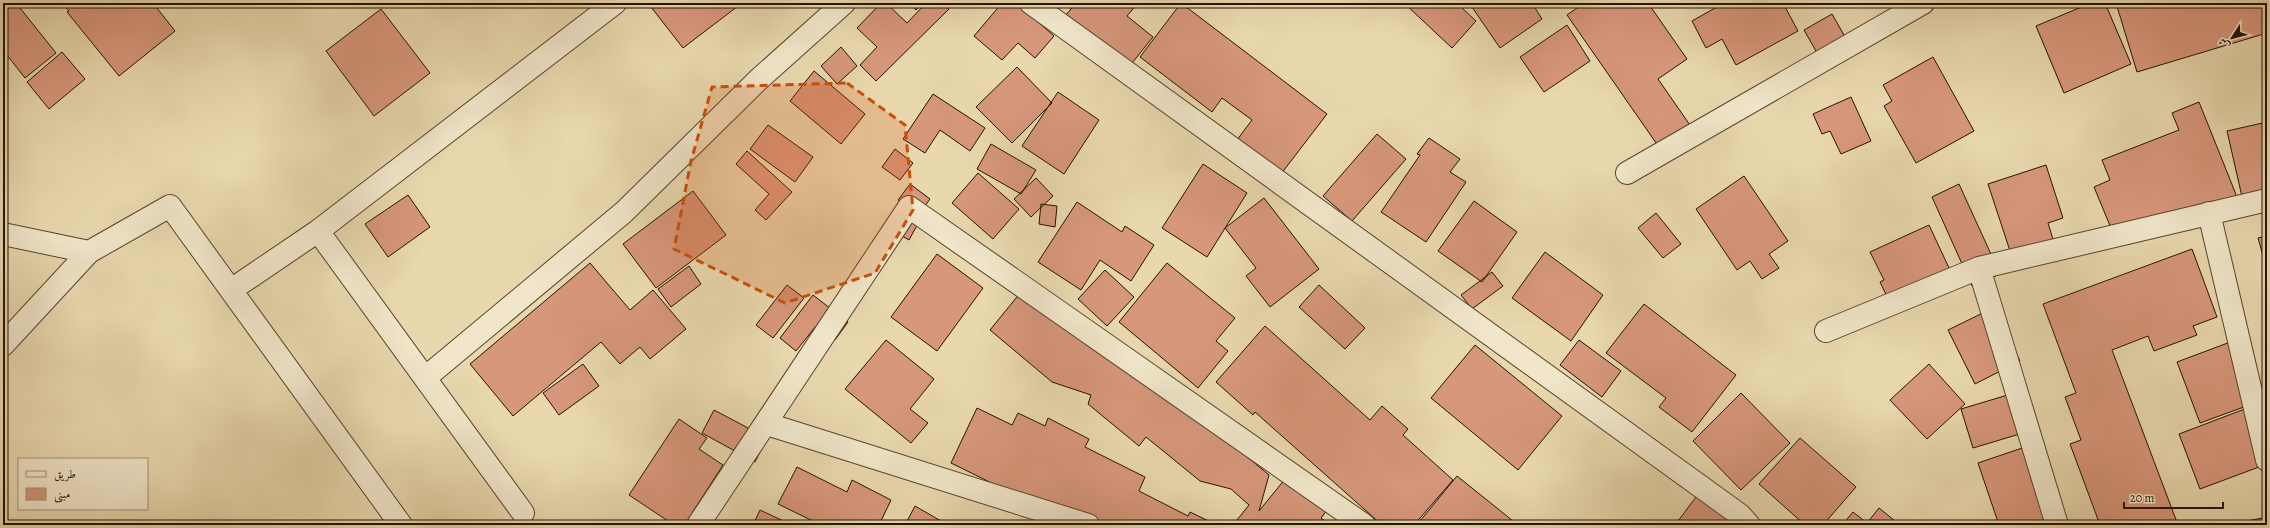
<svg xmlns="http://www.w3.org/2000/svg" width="2270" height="528" font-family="Alegreya,Amiri,serif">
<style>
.building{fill:#d7977b;stroke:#241200}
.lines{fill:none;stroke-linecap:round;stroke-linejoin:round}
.street-casing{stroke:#55442c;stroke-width:24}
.street{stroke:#f1e6ca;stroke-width:22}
.marked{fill:#cb4e0a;fill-opacity:0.2;stroke:#cb4e0a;stroke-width:3;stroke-dasharray:8 5;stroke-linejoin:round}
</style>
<rect width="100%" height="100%" fill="#e9d8ae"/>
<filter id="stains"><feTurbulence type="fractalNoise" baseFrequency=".005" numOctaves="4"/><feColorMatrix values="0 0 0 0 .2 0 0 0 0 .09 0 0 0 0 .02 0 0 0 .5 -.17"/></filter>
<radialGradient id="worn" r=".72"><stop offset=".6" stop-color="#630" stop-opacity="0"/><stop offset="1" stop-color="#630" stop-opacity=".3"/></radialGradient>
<path class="building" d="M3,3H16L56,53L25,78L3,50Z
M62,3H153L175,31L119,76L67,12L69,11Z
M656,3H742L683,48L651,7Z
M881,3H886L907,23L926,3H943L949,9L876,81L860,65L877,47L857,28Z
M909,3H923L916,10Z
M1002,3H1017L1054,36L1035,58L1018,43L1002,60L974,36Z
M1076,3H1138L1127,16L1153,37L1128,68L1065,16Z
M1181,3L1327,114L1281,174L1237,140L1252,120L1222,98L1212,112L1140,57Z
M1404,3H1466L1462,8L1476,21L1452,48Z
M1478,3H1532L1542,19L1500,48L1472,7Z
M1584,3H1648L1687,59L1658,79L1692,128L1661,150L1567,15Z
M1724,3H1783L1798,31L1736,65L1722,39L1706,48L1692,21Z
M2091,3H2105L2131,64L2064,93L2036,26Z
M2116,3H2267V33L2137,72Z
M381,9L430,73L374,116L326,51Z
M1832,14L1848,42L1820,58L1804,30Z
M1567,25L1590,61L1544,92L1520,57Z
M841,47L857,66L837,84L821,66Z
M62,52L85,79L49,109L27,82Z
M1933,57L1974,131L1916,163L1884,106L1892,101L1883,85Z
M1017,67L1052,103L1012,143L976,107Z
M814,71L865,114L841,144L790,101Z
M1058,92L1099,120L1064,174L1022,146Z
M933,94L985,128L970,151L940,130L925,153L903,139Z
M1851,97L1871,141L1841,154L1830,131L1822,134L1813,114Z
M2199,102L2237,197L2118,245L2094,187L2110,180L2102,160L2179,130L2172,113Z
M2267,122V196L2243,201L2227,131Z
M768,125L813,157L795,182L750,149Z
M1377,134L1406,159L1352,221L1323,196Z
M1429,138L1460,159L1450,172L1466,182L1426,242L1381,212L1420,155L1417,154Z
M991,144L1036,170L1021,194L977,169Z
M895,149L913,163L900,180L882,167Z
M747,151L792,192L766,220L755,210L769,194L736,164Z
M1203,164L1247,193L1207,257L1162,228Z
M2046,165L2063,218L2048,223L2055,246L2013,260L1988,184Z
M978,173L1019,209L993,239L952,203Z
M1744,176L1788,241L1769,254L1779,268L1762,279L1750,261L1737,270L1696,209Z
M1036,178L1053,196L1031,217L1014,199Z
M910,184L930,199L918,215L898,200Z
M1959,184L2000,274L1972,286L1932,197Z
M693,191L726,235L656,288L623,244Z
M408,195L430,227L388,257L365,224Z
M1264,198L1319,269L1270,307L1246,276L1256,268L1225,228Z
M1474,201L1517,232L1482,282L1438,251Z
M1077,202L1122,232L1125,226L1154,245L1131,281L1100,260L1081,290L1038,262Z
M1041,204L1057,206L1055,227L1039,224Z
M897,205L921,218L909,240L885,226Z
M1656,213L1681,244L1663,258L1638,228Z
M1929,225L1956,283L1894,311L1880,282L1884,280L1870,252Z
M2267,236V270L2258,238Z
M2192,249L2217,317L2193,326L2197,335L2154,351L2148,336L2112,350L2178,525H2100L2070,444L2081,440L2065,397L2076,393L2043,304Z
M1545,252L1603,295L1571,341L1512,298Z
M937,254L983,288L937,351L891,317Z
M590,263L630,310L653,290L686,329L650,359L640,347L620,364L601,342L513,416L470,364Z
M1167,263L1235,318L1216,341L1228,351L1198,388L1119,322Z
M689,266L701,284L671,307L658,289Z
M1105,270L1134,297L1107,326L1078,299Z
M1492,272L1503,286L1472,309L1461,295Z
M787,285L804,298L773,338L756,325Z
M1319,285L1365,328L1345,349L1299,307Z
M1025,287L1065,319L1062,328L1108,341L1269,475L1259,511L1290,473L1330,506L1321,518L1330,525H1233L1249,505L1231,489L1200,481L1146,437L1139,446L1088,404L1091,395L1052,382L990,330Z
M813,295L848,322L835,340L816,326L796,351L780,338Z
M1644,304L1736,375L1692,432L1659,407L1666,398L1606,353Z
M1993,308L2020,361L1975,384L1948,330Z
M1265,326L1370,420L1382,406L1408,429L1403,435L1453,480L1414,525H1382L1255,412L1253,415L1216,382Z
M2241,338L2263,400L2200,423L2177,362Z
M886,340L934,379L910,409L928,423L911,443L845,389Z
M1579,340L1621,371L1602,397L1560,365Z
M1475,345L1562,416L1518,470L1431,398Z
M583,364L599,386L559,415L543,393Z
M1929,364L1965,404L1927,439L1890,400Z
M2021,391L2033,430L1973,448L1961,409Z
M1741,393L1790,443L1741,490L1693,441Z
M2250,407L2267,464L2200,489L2179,434Z
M977,408L1012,425L1018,413L1045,426L1048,418L1089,439L1085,447L1145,477L1139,491L1188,516L1190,512L1217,525H1077L951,463Z
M714,410L767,438L755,462L702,433Z
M679,419L707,438L699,449L723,465L692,513L709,525H674L629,495Z
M1800,438L1856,487L1823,525H1805L1759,484Z
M2034,444L2061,525H1999L1978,463Z
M797,467L847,492L852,480L891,500L879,525H821L778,504Z
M1457,476L1518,525H1426L1420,521Z
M1699,493L1741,525H1675Z
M915,506L948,525H905Z
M1879,508L1900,525H1842L1853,512L1867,523Z
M760,510L792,525H753Z
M2267,517V525H2228Z"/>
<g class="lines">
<defs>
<path id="street" d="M1031,3L1740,515L1749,525
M1627,173L1923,3
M2209,213L2267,460
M318,231L523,513
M3,234L89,252
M1979,268L2057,525
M231,290L318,231L615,3
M1826,331L1979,268L2267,200
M3,345L89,252L170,206L401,525
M425,378L624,212L758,80L844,3
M767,424L1088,525
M698,525L909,207L1364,525"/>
</defs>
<use href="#street" class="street-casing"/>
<use href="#street" class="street"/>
</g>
<path class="marked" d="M847,83L905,125L913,210L875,273L785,303L674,249L691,161L712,87Z"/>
<rect width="2270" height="528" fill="none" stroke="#e9d8ae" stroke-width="16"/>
<rect x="4" y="4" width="2262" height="520" fill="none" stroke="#241200" stroke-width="2"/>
<rect x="8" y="8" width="2254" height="512" fill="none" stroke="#241200"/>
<rect x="18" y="458" width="130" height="52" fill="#f1e6ca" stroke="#9f9179"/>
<rect x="26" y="471" width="20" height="6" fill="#f1e6ca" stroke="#9f9179"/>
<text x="54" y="478" font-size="12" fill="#241200">طريق</text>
<rect x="26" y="488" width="20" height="12" fill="#d7977b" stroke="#9f9179"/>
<text x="54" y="498" font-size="12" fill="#241200">مبنى</text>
<g transform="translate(2232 38) rotate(234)" stroke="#f1e6ca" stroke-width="3" paint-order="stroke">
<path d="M0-3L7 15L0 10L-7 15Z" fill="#241200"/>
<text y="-6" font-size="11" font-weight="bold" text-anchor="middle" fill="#241200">ش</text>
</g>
<path d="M2124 502v6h99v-6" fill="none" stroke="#241200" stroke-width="2"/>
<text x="2130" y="502" font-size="12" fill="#241200" stroke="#f1e6ca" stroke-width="3" paint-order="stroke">20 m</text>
<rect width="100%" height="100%" filter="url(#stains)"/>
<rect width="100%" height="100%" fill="url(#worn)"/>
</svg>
